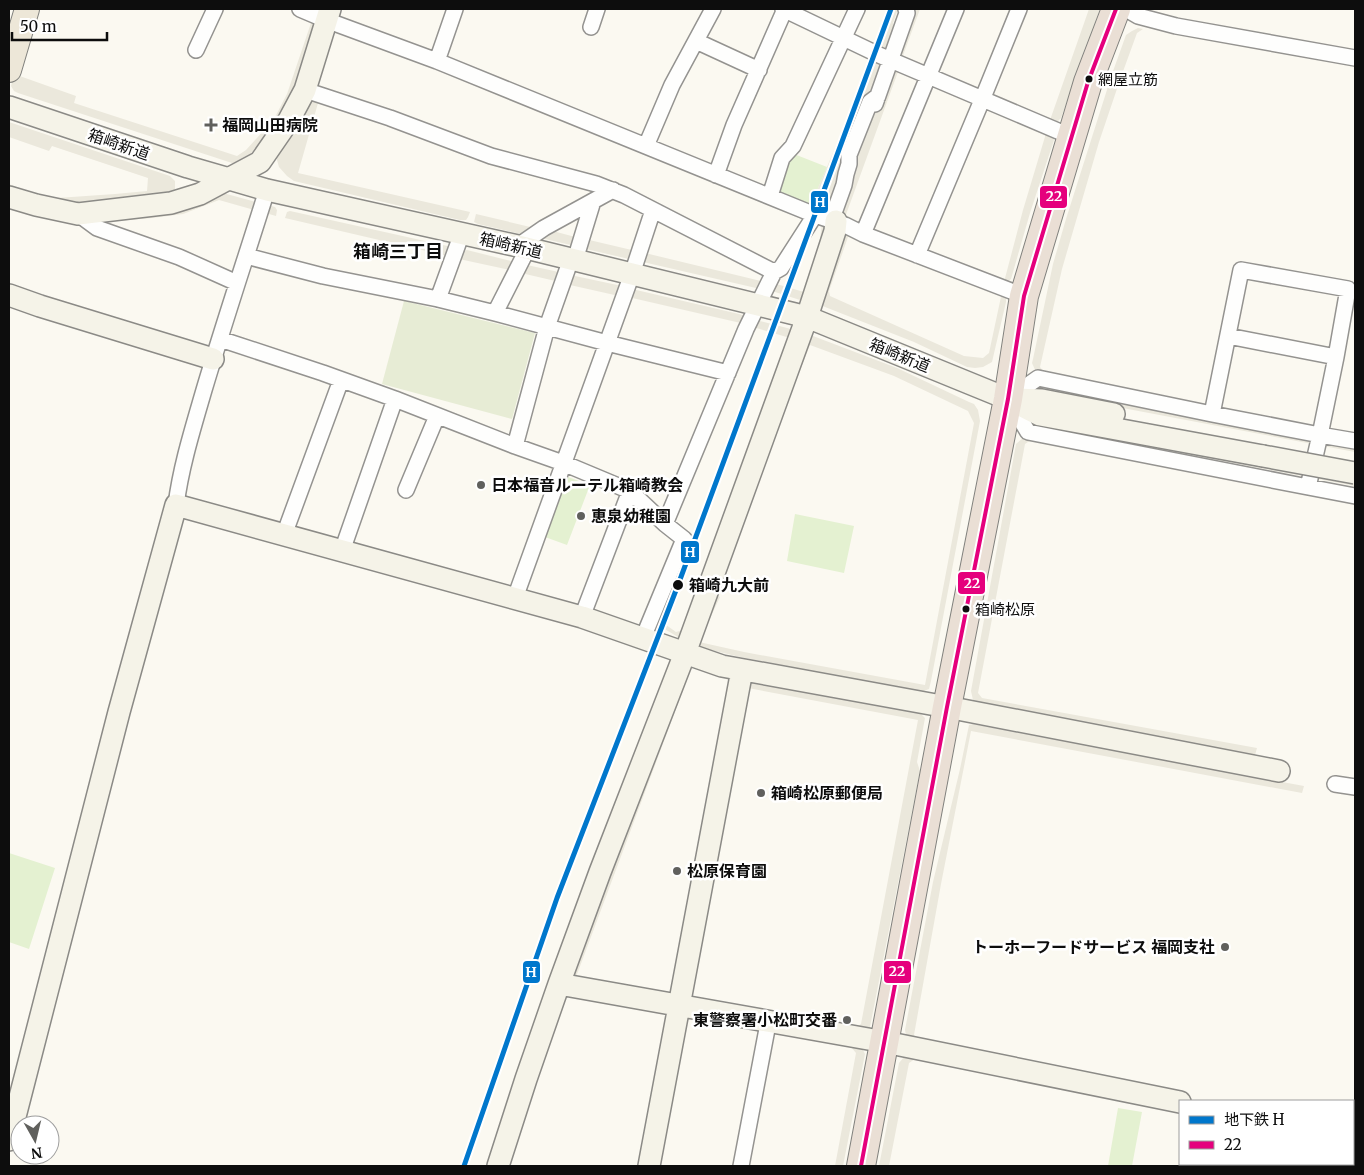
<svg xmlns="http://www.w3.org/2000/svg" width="1364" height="1175" font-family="Merriweather,'Noto Sans JP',serif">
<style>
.green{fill:#e4f1d1}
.cemetery{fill:#e7ecd5}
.plaza{fill:#ebe8dc;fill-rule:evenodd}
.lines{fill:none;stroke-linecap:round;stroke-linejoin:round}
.street-casing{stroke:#949390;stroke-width:18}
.secondary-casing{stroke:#8b8a86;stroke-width:24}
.primary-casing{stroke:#81817d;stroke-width:26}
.highway-casing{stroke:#81817d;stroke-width:30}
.street{stroke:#fefefd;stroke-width:15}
.secondary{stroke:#f5f3e8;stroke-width:21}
.primary{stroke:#ede7d8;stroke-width:24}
.highway{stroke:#eadfd5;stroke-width:28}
.rail-casing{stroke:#d8c4c5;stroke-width:5.5}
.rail{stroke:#fff;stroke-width:4;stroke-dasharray:11;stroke-linecap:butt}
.secondary-bridge-casing{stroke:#8b8a86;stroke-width:24;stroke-linecap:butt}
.secondary-bridge{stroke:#f5f3e8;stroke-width:21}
.bus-1-casing{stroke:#fff;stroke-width:8}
.bus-1{stroke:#e5007d;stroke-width:4}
.metro-1-casing{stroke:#fff;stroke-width:9}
.metro-1{stroke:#07c;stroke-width:5}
.bus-dot{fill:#0d0d0d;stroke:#fff;stroke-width:2}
.poi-dot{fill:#60605d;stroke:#fff;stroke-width:2}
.labels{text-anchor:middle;stroke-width:5;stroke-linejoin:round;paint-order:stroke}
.bus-label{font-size:15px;fill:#0d0d0d;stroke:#fff;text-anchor:start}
.poi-label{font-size:16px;font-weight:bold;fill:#0d0d0d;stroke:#fff;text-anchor:start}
.street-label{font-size:16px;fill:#0d0d0d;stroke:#fff}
.stop-label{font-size:16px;font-weight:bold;fill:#0d0d0d;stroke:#fff;text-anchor:start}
.neighbourhood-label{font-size:18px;font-weight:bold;fill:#0d0d0d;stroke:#fff}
.line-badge{stroke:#fff;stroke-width:2}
.badge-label{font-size:14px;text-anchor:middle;font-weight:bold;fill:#fff}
</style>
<rect width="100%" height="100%" fill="#fbf9f1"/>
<path class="green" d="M794,154L827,167L811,205L775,191L781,176Z
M568,477L590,485L567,545L545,537Z
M795,514L854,526L844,573L787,561Z
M9,853L55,868L29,949L9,942Z
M1118,1108L1142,1112L1132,1166H1108Z"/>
<path class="cemetery" d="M404,301L535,333L512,419L382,384Z"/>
<path class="plaza" d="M892,9H898L893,23L896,32L890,52L876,51Z
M910,9H920L901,61L896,52Z
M1089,9H1100L1061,118L1057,122L1049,123Z
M312,20L316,24L296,93L263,142L246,158L238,162L232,163L18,93L14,91L11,86L14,74L76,96L74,103L237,156L246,150L274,119L287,94Z
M1138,28L1143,29L1137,33L1121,77L1099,142L1062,269L1040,367L1044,372H1036L1032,363L1033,359L1053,264L1066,219L1112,74L1126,35L1132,31Z
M874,56L884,63L875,95L867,99L838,171L840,184L827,213L810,207Z
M891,69H899L844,220L839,214L852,154L865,122L873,116Z
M320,96L298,173L470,212L468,217L466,220H460L294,181L287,176L279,167L277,160L276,150L291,138L301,125L306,114L309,98Z
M9,122L170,176L175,181V189L170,194L89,202H66L9,191V184L39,196L57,198L115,194L147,191L148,178L52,146L49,151L9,137Z
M1047,130L1053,136L1054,140L1030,213L1011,279L1007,282H1004L1023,210Z
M223,193L275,207L277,210L276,216L219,200L183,214L152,218L106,222V219Z
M290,211L452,247V257L285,218L287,212Z
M476,214L543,230L529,236L478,224L474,222Z
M822,223L827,225L804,299L800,300L772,291L773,283L804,292L819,247Z
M549,230L579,238L575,246L545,239L543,237Z
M841,232L852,234L848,237L829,291L830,296L964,356L983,358L989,353L1002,292L1006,297V302L992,362L983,367L975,368L967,367L914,342L820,305Z
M585,239L636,251L633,258L629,259L586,249Z
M467,250L515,262V271L459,259L462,252Z
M645,253L765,282L761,288H756L643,262Z
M527,265L563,273L564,283L521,273Z
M575,276L622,286L619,296L570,285L572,277Z
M632,289L739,314L745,316V324L628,297Z
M756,320L791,329L794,333V340L687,633L682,637H678L658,625L656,623L655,616L692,537L695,538L660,617L662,622L676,632L683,630L768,399L790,338L753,327Z
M813,336L897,368L969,402L974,404L978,410L980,421L931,681L929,689L921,692L740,657L699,647L696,645L809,337ZM810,345L894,376L968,411L974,423L925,685L744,652L699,642L720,597L716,595L786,406Z
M1073,393L1355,445V452L1075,399Z
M1037,422L1355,482V486L1037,426Z
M1024,437L1069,447L1031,440L1025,444L978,693L982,698L1257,748L1255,755L977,703L973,700L971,691L1016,444Z
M693,662L733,678L735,682L676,996L675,997H671L572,979L570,976L688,665ZM692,666L731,681L672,994L576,977Z
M751,681L920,713L925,718L917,762L920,771L870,1027L867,1031L688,1000L748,683ZM748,688L918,720L861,1024L854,1029L690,998Z
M973,724L1304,786L1302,793L971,731L941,884L914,1035L918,1041L908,1037L906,1035L905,1030L933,882L960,769L969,725Z
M860,1044L865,1054L843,1166H835L856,1053L851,1047Z
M904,1057L915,1059L909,1063L889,1166H879L899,1063Z"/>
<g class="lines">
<defs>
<path id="street" d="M300,9L326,20L437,61L815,215L845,225L863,234L1024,296
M783,9L879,55L1072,137
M1126,9L1138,16L1176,26L1355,58
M591,27L597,9
M696,41L759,70
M196,50L215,9
M437,61L455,9
M305,90L390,118L491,156L596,184L624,195L774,272
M875,104L907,13L906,9
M646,146L672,85L713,9
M716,175L734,125L785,9
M770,196L782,158L793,146L857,9
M78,214L97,228L179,257L237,283
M836,221L834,213L844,185L846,174L849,164V155L870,102L878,96
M863,234L956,9
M518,246L544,228L613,190
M917,255L982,100L1019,9
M246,256L323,276L438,299L495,313L607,343L728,373
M575,260L593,201
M438,299L462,233
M495,313L528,248
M1228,336L1336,357
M220,339L323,373L395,399L515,446L563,463L630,491L665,524L684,539L643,638
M1038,378L1212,414L1320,435L1308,487L1028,432L1008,399Z
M1212,414L1241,270L1348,289L1336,357L1320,435L1355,441
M515,446L547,327L571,259
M1308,487L1355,496
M406,490L437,416
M176,505C181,466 193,428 204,390C224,323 246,257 267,190
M665,524L746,329L774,272L781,268L815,215
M284,535L341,380
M342,551L395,399
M515,598L632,274L653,210
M582,617L630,491
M1335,784L1355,787
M741,1166L767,1029V1021"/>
<path id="secondary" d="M9,107L188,167L267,190L518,246L807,317L1008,399L1040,415L1263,456
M9,197L36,205L78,214L171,203L200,194L260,162L289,120L305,90L330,9
M9,295L40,306L213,359
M1016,399L1042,400L1114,414
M559,984L885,1042L1180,1102
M9,1140L119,712L176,505L582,617L722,666L947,707L1279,771
M498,1166L526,1079L559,984L600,872L685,653L807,317L835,231L836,221
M649,1166L742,670"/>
<path id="primary" d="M9,70L27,9"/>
<path id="highway" d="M861,1166L947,707L1008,399L1024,296L1088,82L1116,9"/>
</defs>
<use href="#street" class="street-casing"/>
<use href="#secondary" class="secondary-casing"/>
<use href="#primary" class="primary-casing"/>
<use href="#highway" class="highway-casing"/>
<use href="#street" class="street"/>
<use href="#secondary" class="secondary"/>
<use href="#primary" class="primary"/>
<use href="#highway" class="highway"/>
<defs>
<path id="rail" d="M1276,1164V1166"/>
</defs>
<use href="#rail" class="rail-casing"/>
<use href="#rail" class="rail"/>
<defs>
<path id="secondary-bridge" d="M1263,456L1355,473"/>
</defs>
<use href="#secondary-bridge" class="secondary-bridge-casing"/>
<use href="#secondary-bridge" class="secondary-bridge"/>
<defs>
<path id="bus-1" d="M861,1166L947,707L1008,399L1024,296L1088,82L1116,9"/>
</defs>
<use href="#bus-1" class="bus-1-casing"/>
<use href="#bus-1" class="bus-1"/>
<defs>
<path id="metro-1" d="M464,1166L557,898L678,585L891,9"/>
</defs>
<use href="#metro-1" class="metro-1-casing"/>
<use href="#metro-1" class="metro-1"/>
</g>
<g class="bus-dot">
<circle cx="1089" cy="79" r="4.5"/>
<circle cx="678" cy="585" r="6"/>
<circle cx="966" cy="609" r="4.5"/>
</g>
<g class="poi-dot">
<path d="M208.5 117.5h5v5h5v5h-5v5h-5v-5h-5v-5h5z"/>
<circle cx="481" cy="485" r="5"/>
<circle cx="581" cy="516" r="5"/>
<circle cx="761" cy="793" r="5"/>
<circle cx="677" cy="871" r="5"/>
<circle cx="1225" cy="947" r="5"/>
<circle cx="847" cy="1020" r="5"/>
</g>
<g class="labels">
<g class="bus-label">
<text x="1098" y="85">網屋立筋</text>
<text x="975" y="615">箱崎松原</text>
</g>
<g class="poi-label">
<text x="222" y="131">福岡山田病院</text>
<text x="491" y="491">日本福音ルーテル箱崎教会</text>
<text x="591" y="522">恵泉幼稚園</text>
<text x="771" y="799">箱崎松原郵便局</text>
<text x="687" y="877">松原保育園</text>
<text x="1215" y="953" text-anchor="end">トーホーフードサービス 福岡支社</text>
<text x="837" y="1026" text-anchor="end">東警察署小松町交番</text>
</g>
<g class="street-label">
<text transform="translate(119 144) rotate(19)" y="6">箱崎新道</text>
<text transform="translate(511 245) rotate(13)" y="6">箱崎新道</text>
<text transform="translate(900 355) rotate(22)" y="6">箱崎新道</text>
</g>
<g class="stop-label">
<text x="689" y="591">箱崎九大前</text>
</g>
<g class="neighbourhood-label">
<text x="398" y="258">箱崎三丁目</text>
</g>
</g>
<g class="line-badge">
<rect x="1039" y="185" width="29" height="24" rx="5" fill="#e5007d"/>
<rect x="810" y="190" width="19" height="24" rx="5" fill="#07c"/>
<rect x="680" y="540" width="20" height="24" rx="5" fill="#07c"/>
<rect x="957" y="571" width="29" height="24" rx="5" fill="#e5007d"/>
<rect x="883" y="960" width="29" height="24" rx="5" fill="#e5007d"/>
<rect x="522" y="960" width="19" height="24" rx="5" fill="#07c"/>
</g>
<g class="badge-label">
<text x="1054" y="201">22</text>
<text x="820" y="207">H</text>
<text x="690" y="557">H</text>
<text x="972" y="588">22</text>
<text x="897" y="976">22</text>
<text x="531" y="977">H</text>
</g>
<rect width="1364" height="1175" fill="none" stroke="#0d0d0d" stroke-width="20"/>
<rect x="1179" y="1100" width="175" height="65" fill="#ffffff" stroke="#9e9e9e"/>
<rect x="1189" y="1116" width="25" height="8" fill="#0077cc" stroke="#9e9e9e"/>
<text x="1224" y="1125" font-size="15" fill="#0d0d0d">地下鉄 H</text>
<rect x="1189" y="1141" width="25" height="8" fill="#e5007d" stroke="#9e9e9e"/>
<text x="1224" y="1150" font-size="15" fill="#0d0d0d">22</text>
<g transform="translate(35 1140) rotate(172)"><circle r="24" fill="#ffffff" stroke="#9e9e9e"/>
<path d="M0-4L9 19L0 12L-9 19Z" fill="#60605d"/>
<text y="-8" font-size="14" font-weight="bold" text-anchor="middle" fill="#0d0d0d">N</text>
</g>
<path d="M12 32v8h95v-8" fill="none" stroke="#0d0d0d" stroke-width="2.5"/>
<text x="20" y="32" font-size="15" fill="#0d0d0d" stroke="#ffffff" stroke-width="4" paint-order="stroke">50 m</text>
</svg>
